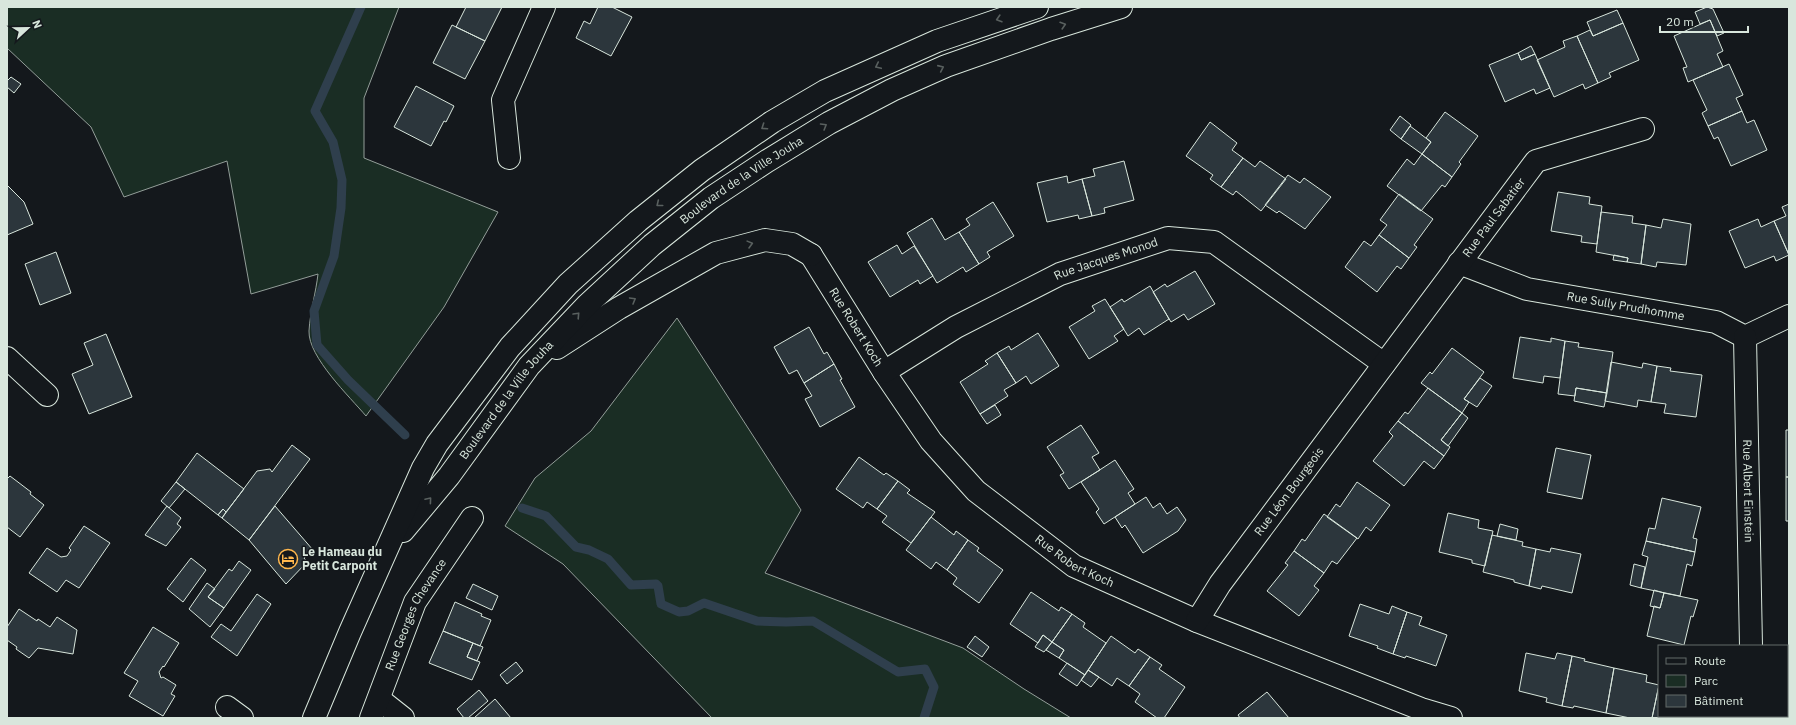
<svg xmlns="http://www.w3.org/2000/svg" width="1796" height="725" font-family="'IBM Plex Sans',sans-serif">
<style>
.green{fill:#1a2d24;stroke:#939e99}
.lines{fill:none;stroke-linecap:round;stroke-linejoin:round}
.stream{stroke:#2f3f4d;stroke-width:9}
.building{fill:#2c363c;stroke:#d8e6dc}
.street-casing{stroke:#d8e6dc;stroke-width:24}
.secondary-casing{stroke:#d8e6dc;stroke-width:24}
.street{stroke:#14181c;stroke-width:22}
.secondary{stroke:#14181c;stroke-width:22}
.oneway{stroke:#59605f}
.labels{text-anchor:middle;stroke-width:3;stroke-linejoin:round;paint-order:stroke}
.street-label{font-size:12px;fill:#d8e6dc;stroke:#14181c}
.poi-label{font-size:12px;font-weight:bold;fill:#d8e6dc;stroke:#14181c;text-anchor:start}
</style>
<rect width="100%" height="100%" fill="#14181c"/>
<path class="green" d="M7,7H399L364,98V158L498,212L444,307L366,416C350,397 308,357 309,331C310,312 316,292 318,274L251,294L227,161L124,197L91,127L7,48Z
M677,318L801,510L765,573L963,648L1024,689L1071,718H712L563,564L505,526L535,478L591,431Z"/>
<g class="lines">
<path class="stream" d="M361,7L315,111L333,142L342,180L341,208L334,256L314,311L317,345L348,380L405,435
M522,508L546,516L576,547L589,550L608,559L631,585L656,584L658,586L661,604L679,612L688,611L704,603L757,621L786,622L813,621L898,672L925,669L934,687L924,718"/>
</g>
<path class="building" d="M466,7H502L485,41L456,27Z
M598,7H612L632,17L611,56L576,38L584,21L590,24Z
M1707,7L1713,9L1724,33L1717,36L1710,20L1700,24L1695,12Z
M1617,10L1623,23L1593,36L1587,22Z
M1710,20L1723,51L1717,54L1723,67L1688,82L1683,68L1687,67L1674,36Z
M1623,23L1639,60L1609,73L1611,77L1598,83L1577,36L1590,30L1593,36Z
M452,25L485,41L465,79L433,63Z
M1577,36L1598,83L1585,89L1583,84L1554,97L1537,60L1565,47L1563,41Z
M1531,46L1535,54L1521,60L1518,53Z
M1518,53L1521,60L1535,54L1550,88L1536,94L1534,89L1505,102L1489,65Z
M1729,64L1743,95L1736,98L1742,111L1708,126L1702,113L1707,110L1693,80Z
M11,77L21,84L14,93L7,87V81Z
M416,86L454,106L446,122L444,121L431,146L394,127Z
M1742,111L1747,123L1754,120L1767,150L1731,166L1718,137L1714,139L1708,126Z
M1445,112L1478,136L1459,162L1461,164L1452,177L1422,154L1431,142L1426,138Z
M1400,116L1411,125L1401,139L1390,130Z
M1210,122L1237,143L1232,150L1243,158L1221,187L1210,179L1213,175L1186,156Z
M1410,126L1431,142L1422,154L1401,139Z
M1422,154L1452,177L1445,187L1442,185L1421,211L1387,186L1407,159L1414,165Z
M1243,158L1255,167L1260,161L1286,179L1261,211L1236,191L1233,195L1221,187Z
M1124,161L1134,200L1104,208L1105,213L1092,216L1082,179L1095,176L1093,169Z
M1288,175L1300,183L1304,178L1331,197L1305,229L1279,211L1277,213L1265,205Z
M1067,176L1068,183L1082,179L1092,216L1079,219L1078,215L1047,222L1037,183Z
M7,185L24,202L33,224L7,235Z
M1558,192L1590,197L1589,204L1602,206L1597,244L1581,242L1582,236L1551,231Z
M1399,194L1433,219L1414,245L1417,247L1409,258L1379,235L1387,225L1380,220Z
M993,202L1014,236L987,252L990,257L979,264L959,232L970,225L966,219Z
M1789,204V255L1774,221L1786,216L1782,207Z
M1601,212L1633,216L1632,223L1646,225L1641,264L1627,262L1628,258L1596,252Z
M932,218L945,240L959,232L979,264L966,272L963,267L937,283L907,233Z
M1663,219L1691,224L1686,265L1657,262L1656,267L1641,264L1646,225L1661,228Z
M1758,219L1761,227L1774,221L1789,255L1776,261L1774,256L1745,268L1729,231Z
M1379,235L1409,258L1401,269L1397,266L1377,292L1345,267L1364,241L1371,246Z
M897,245L902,254L914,246L933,276L920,284L918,280L890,297L868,262Z
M56,252L71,293L40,305L25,264Z
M1614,255L1628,258L1627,262L1613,260Z
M1195,271L1215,304L1188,320L1184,314L1171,322L1153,292L1165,284L1167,287Z
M1150,286L1169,319L1144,335L1139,328L1128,336L1110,307L1122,299L1124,302Z
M1105,299L1124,329L1114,336L1118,341L1089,359L1069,327L1095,311L1092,306Z
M809,327L824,354L827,352L834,364L804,383L797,370L789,374L774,347Z
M1038,333L1059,366L1031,384L1026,376L1016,383L997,353L1009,346L1011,350Z
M106,334L132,397L89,414L72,374L93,365L84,343Z
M1520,337L1551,342V338L1565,341L1560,378L1544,376L1543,383L1513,378Z
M1565,341L1579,343L1578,347L1613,352L1607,393L1576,388L1575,396L1558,394Z
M1452,348L1484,372L1464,399L1469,402L1462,413L1421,383L1430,372L1432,374Z
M997,353L1016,383L1004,390L1008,396L980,414L960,382L988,364L985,361Z
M1611,362L1642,368L1643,363L1657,366L1651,402L1638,400L1637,407L1605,401Z
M834,364L842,379L840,380L855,407L820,427L805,399L812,396L804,383Z
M1657,366L1671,368L1670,371L1702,375L1696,417L1664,413L1666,404L1651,402Z
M1480,378L1492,386L1477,407L1464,399Z
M1428,388L1462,413L1441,440L1450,447L1444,456L1398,421L1405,412L1408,414Z
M1576,388L1607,393L1604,407L1574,401Z
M995,405L1001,415L987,424L980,414Z
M1462,413L1468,418L1448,446L1441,440Z
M1398,421L1444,456L1434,469L1424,461L1404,486L1373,461L1393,436L1389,432Z
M1081,425L1099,453L1092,457L1100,470L1069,489L1060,475L1064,473L1047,447Z
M1786,430H1789V477H1786Z
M292,445L310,459L249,540L222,518L257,471L270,469L272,472Z
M1556,448L1591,455L1582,499L1547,492Z
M197,453L244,489L226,512L223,509L218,515L176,482Z
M859,457L884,475L886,473L898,481L877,509L867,502L863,508L836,489Z
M1115,460L1134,489L1128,493L1135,504L1104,524L1096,512L1099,509L1081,482Z
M10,476L31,492L30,494L44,505L20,537L7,527V477L8,478Z
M1786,477H1789V521H1786Z
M898,481L910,490L907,493L935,512L911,543L882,522L887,516L877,509Z
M176,482L185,489L169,508L161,501Z
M1357,482L1390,505L1371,531L1366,527L1358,539L1327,517L1336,504L1340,507Z
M1146,497L1153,508L1160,503L1167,514L1177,507L1186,520L1178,531L1143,553L1125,525L1122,528L1115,517Z
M1662,498L1701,507L1693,538L1697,539L1695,552L1646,541L1649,528L1655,529Z
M167,506L181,518L177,524L181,527L166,546L145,535Z
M275,506L313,550L304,558L307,562L286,584L249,540Z
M223,509L226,512L222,518L218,515Z
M1448,513L1479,520L1478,528L1493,531L1485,566L1472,563V560L1439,552Z
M1324,514L1357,538L1337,564L1332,561L1324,573L1294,551L1302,539L1305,541Z
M931,517L954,535L956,531L968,540L947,570L936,562L931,569L906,550Z
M1500,524L1518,529L1516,540L1497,536Z
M84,526L110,543L79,588L66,580L57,592L29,573L47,548L61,557L67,556L71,550L69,548Z
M1492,535L1523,542L1522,546L1536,549L1529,586L1514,582V580L1483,572Z
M968,540L979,548L977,551L1003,570L979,603L953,584L957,578L947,570Z
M1646,541L1695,552L1692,566L1687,564L1680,596L1641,588L1648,557L1642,555Z
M1551,548L1581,554L1572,593L1542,586L1541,589L1529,586L1536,549L1550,552Z
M1294,551L1324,573L1314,586L1319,590L1299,616L1267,591L1288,565L1285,563Z
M191,558L206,570L183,602L167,589Z
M239,561L251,570L224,608L208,597L229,569L232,571Z
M1634,564L1645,567L1641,588L1630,585Z
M207,583L215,589L208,597L224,608L210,627L189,609Z
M473,584L498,596L492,610L466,598Z
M1654,590L1664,593L1660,608L1650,606Z
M1031,592L1059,611L1061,607L1072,614L1052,642L1043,635L1038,643L1010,624Z
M1664,593L1698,600L1693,617L1691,616L1684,645L1647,636L1654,606L1660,608Z
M257,594L271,604L237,656L211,637L221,624L231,631Z
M455,602L482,614L481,616L491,620L480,646L443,631Z
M1360,604L1389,614L1392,606L1407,612L1393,654L1377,648L1378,646L1349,636Z
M19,609L37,621L38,619L50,627L57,617L77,630L73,654L38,648L29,658L16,649L17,647L7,640V627Z
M1407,612L1422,617L1419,625L1447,635L1436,666L1406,656L1405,658L1393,654Z
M1072,614L1085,623L1083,627L1106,643L1085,675L1059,658L1064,650L1052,642Z
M153,627L179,643L164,667L163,666L159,672L161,678L163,677L176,685L171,694L175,696L163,716L129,696L138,681L124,673Z
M443,631L473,643L467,657L480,662L472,680L429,663Z
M1043,635L1052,642L1044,652L1035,647Z
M975,636L989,647L982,657L967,647Z
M1111,636L1135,653L1138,649L1150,657L1129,686L1117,678L1112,686L1088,670Z
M1052,642L1064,650L1059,658L1046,650Z
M473,643L483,647L477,661L467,657Z
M1526,653L1555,659L1557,653L1572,656L1562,706L1546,702L1547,698L1519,691Z
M1572,656L1585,659L1584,661L1614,668L1606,713L1574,706L1573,708L1562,706Z
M1150,657L1162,665L1159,669L1185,687L1164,718H1157L1135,702L1140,694L1129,686Z
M516,662L523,671L507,684L500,675Z
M1067,663L1085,675L1077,686L1059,674Z
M1614,668L1647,675L1646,682L1659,685L1652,718H1630L1606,713Z
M1088,670L1099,677L1091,687L1081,680Z
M1659,685V716H1699V718H1652Z
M479,690L488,701L468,718H464L457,709Z
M1267,692L1289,718H1240L1238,715Z
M495,699L511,718H474Z"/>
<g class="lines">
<defs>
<g id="street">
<path d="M509,158L503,100L544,7"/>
<path id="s1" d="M811,255L884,372L931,441L976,491L1074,566L1197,621L1421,709L1451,718"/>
<path id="s2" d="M1459,263L1527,289L1716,322L1745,337L1789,316"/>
<path id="s3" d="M1745,337L1751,646"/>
<path d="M7,358L47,395"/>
<path id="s4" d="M884,372L956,327L1060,274L1168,238L1214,242L1384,364"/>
<path id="s5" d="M1197,621L1220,584L1536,161L1643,129"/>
<path d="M379,699L403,718"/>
<path d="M227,707L242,718"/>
<path d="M1753,716V718"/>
<path id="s6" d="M371,718L415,602L472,518"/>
</g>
<g id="secondary">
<path d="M557,348L619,308L716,253L765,240L792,244L811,255"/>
<path id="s7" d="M403,531L449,476L529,366L587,305L652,245L711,198L767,161L829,123L892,90L946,66L1051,29L1121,7"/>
<path d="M314,718L350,632L423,468L437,444L510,347L568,284L638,221L702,170L772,122L825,91L937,41L1037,7"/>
</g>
</defs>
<use href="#street" class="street-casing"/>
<use href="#secondary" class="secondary-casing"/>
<use href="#street" class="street"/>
<use href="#secondary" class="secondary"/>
</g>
<defs><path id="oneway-chevron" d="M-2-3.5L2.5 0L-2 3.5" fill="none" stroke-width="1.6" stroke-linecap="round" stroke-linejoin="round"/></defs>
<g class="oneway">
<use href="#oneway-chevron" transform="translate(999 19) rotate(163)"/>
<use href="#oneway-chevron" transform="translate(1063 25) rotate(-17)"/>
<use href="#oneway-chevron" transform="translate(878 66) rotate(155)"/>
<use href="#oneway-chevron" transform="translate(941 68) rotate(-24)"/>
<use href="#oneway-chevron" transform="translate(824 126) rotate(-31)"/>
<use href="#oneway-chevron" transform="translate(764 127) rotate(146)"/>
<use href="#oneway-chevron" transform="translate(659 204) rotate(141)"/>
<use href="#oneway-chevron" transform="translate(750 244) rotate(-15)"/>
<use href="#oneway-chevron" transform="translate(633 300) rotate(-30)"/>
<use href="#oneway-chevron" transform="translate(577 315) rotate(-47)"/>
<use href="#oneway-chevron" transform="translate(429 500) rotate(-50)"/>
</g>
<defs>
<symbol id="hotel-ring" viewBox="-11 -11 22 22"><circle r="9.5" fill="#14181c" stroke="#ffb74d" stroke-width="1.5"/><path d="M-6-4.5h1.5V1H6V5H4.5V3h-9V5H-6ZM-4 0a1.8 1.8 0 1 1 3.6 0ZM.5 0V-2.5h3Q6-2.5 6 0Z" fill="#ffb74d"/></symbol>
</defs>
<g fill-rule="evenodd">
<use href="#hotel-ring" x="277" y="548" width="22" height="22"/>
</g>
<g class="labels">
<g class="street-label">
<text dy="4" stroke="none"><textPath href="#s7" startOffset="491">Boulevard de la Ville Jouha</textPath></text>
<text dy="4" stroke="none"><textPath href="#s5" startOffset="501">Rue Paul Sabatier</textPath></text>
<text dy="4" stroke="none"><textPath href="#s4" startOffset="250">Rue Jacques Monod</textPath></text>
<text dy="4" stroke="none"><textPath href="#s2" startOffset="173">Rue Sully Prudhomme</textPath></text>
<text dy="4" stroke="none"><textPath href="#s1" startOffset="85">Rue Robert Koch</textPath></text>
<text dy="4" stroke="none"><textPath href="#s7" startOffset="167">Boulevard de la Ville Jouha</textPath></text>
<text dy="4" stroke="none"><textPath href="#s3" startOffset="154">Rue Albert Einstein</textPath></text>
<text dy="4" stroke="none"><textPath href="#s5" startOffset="159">Rue Léon Bourgeois</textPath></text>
<text dy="4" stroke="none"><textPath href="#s1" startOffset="410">Rue Robert Koch</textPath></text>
<text dy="4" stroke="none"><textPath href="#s6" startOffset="113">Rue Georges Chevance</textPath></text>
</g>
<g class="poi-label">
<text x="302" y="556">Le Hameau du<tspan x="302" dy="14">Petit Carpont</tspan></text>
</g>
</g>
<rect width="1796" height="725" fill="none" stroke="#d8e6dc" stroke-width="16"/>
<rect x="1658" y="645" width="130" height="72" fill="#14181c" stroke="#626a69"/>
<rect x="1666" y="658" width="20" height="6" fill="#14181c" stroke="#626a69"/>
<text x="1694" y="665" font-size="12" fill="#d8e6dc">Route</text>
<rect x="1666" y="675" width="20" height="12" fill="#1a2d24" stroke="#626a69"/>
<text x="1694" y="685" font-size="12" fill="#d8e6dc">Parc</text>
<rect x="1666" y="695" width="20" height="12" fill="#2c363c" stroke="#626a69"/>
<text x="1694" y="705" font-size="12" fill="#d8e6dc">Bâtiment</text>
<g transform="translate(28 28) rotate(68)" stroke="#14181c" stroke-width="3" paint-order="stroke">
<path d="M0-3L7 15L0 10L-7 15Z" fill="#d8e6dc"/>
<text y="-6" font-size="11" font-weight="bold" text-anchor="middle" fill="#d8e6dc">N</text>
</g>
<path d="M1660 26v6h88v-6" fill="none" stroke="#d8e6dc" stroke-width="2"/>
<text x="1666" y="26" font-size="12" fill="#d8e6dc" stroke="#14181c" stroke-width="3" paint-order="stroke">20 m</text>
</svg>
